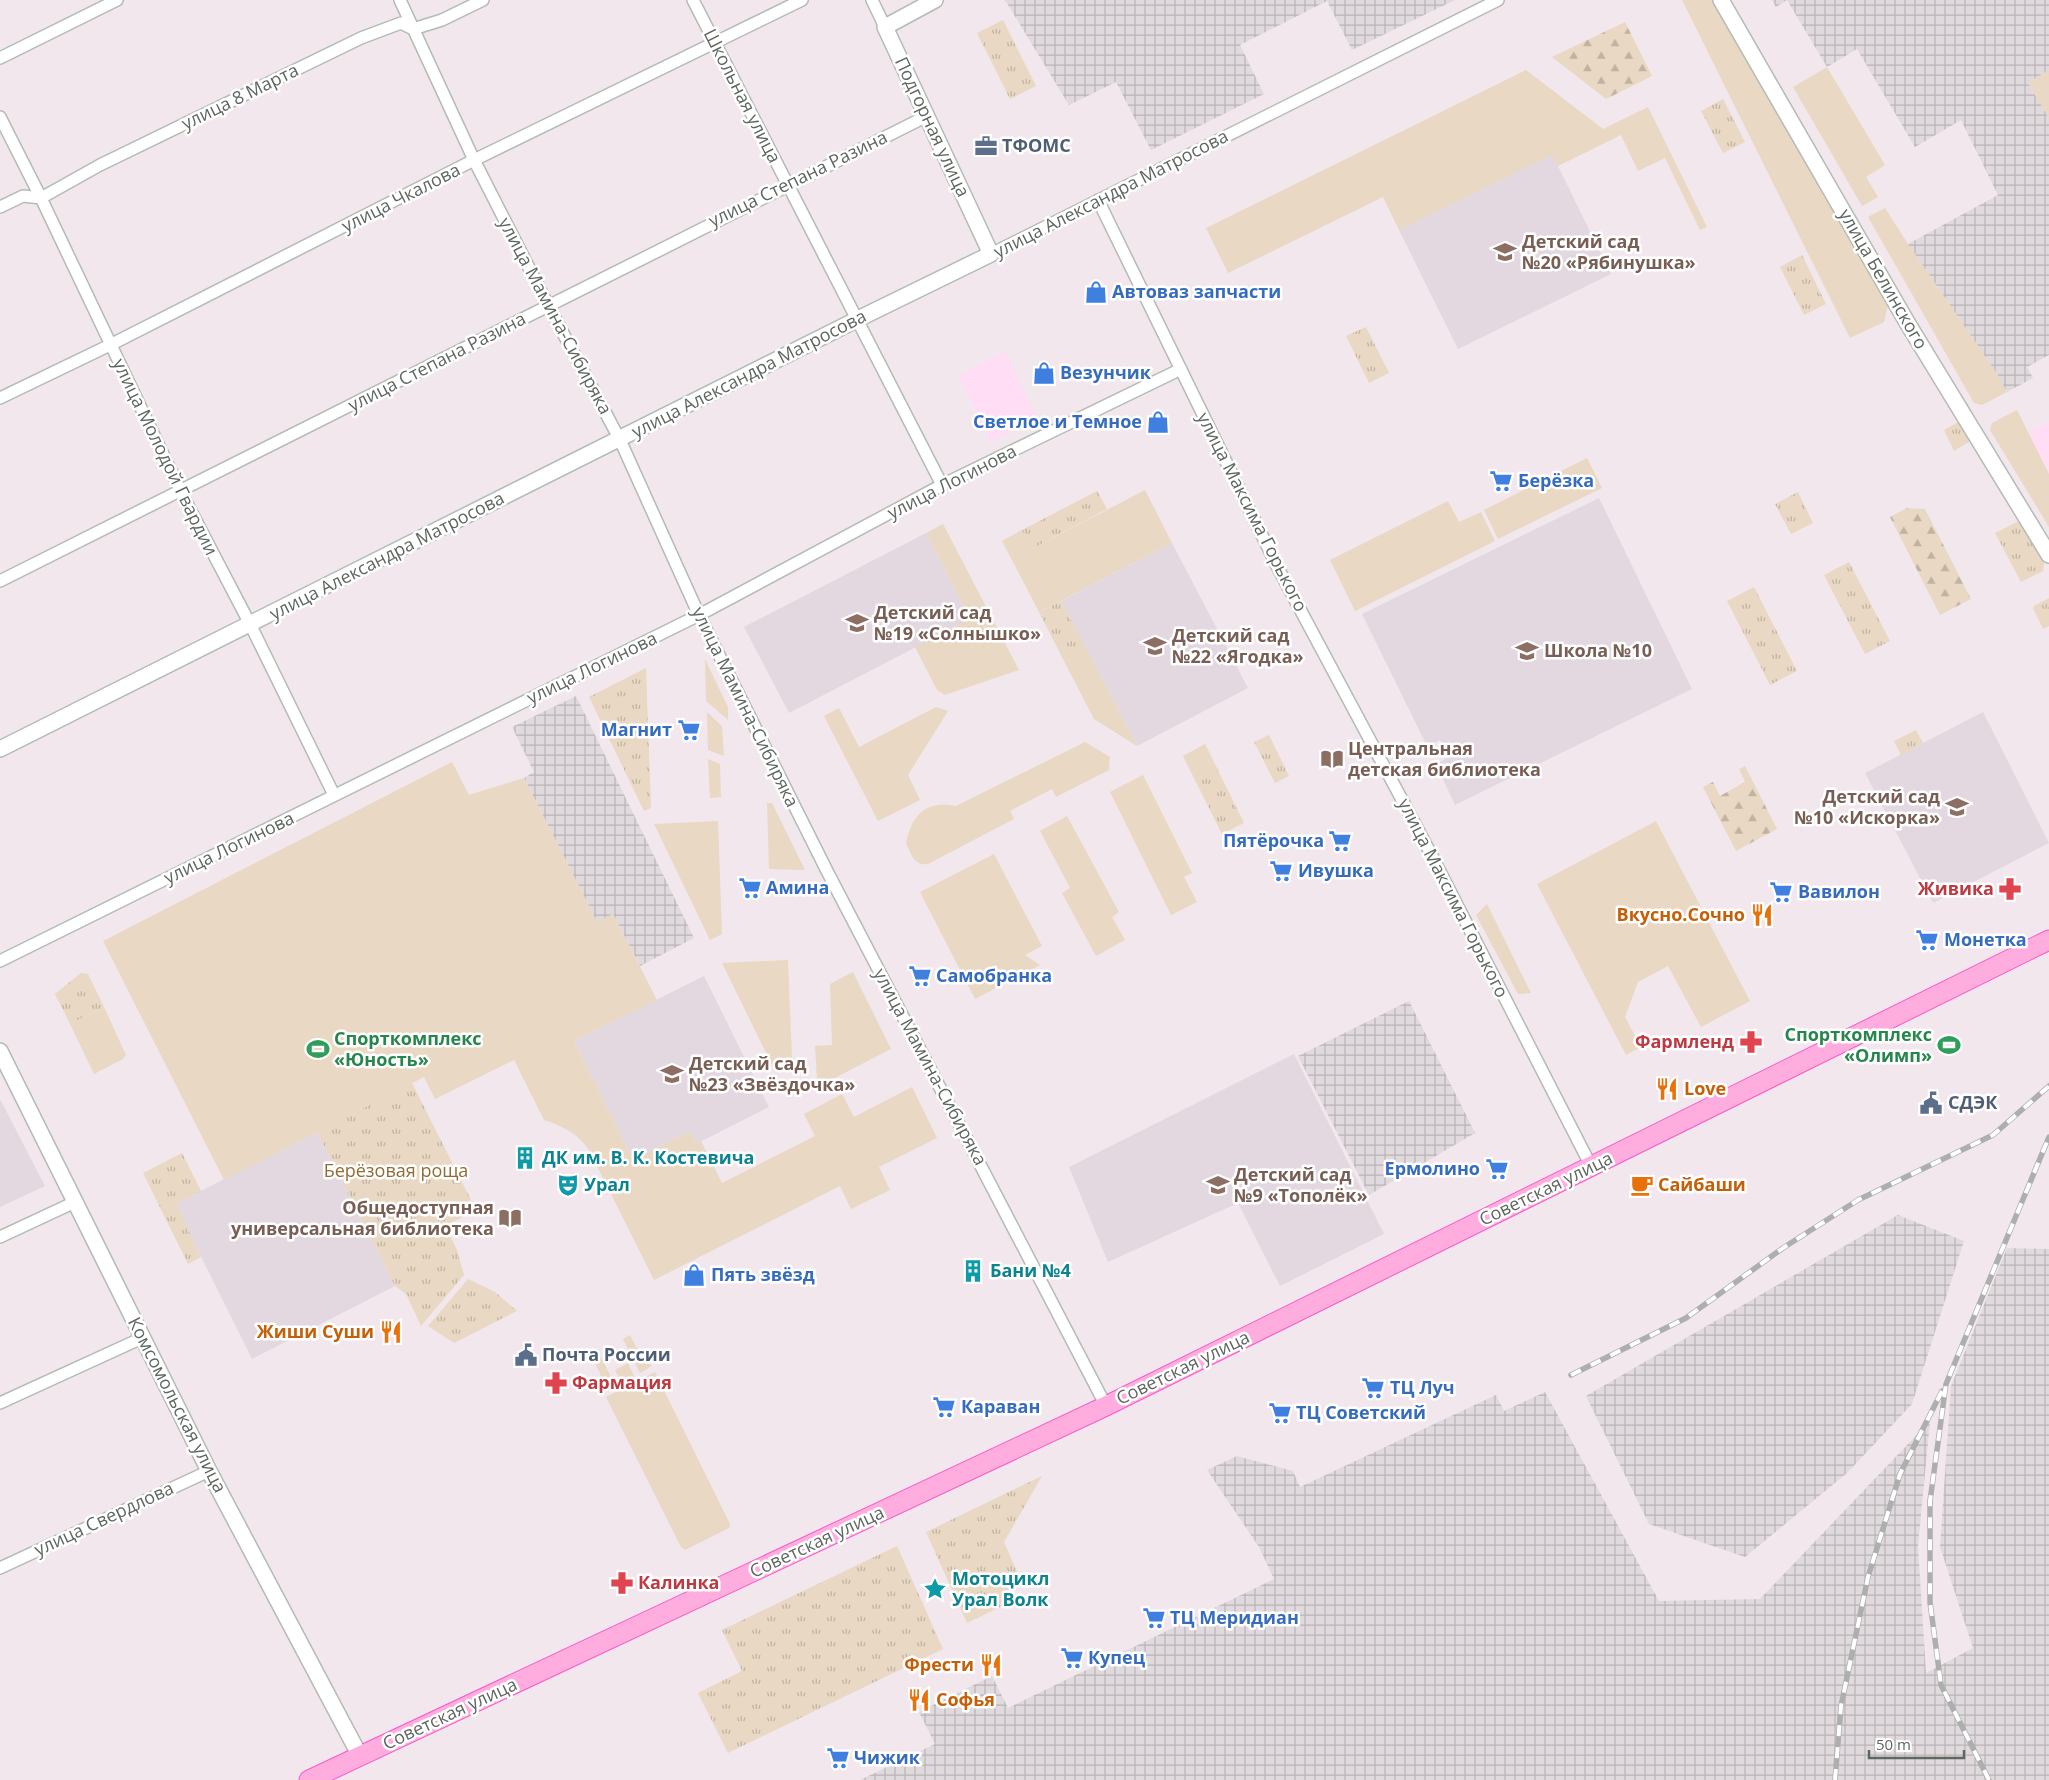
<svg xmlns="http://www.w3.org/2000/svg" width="2049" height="1780" font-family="'Open Sans',sans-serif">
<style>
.commercial{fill:#ffddf4}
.industrial{fill:url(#industrial-grid)}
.education{fill:#e3d8e0}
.grass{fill:#e9d8c3}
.forest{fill:url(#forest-firs)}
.park{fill:url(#park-tufts)}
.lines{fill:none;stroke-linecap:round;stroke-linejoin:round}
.minor-casing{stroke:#b4bbb5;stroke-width:14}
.tertiary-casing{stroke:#b4bbb5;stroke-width:18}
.primary-casing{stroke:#f75aca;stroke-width:21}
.minor{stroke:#fff;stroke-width:11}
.tertiary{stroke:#fff;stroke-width:15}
.primary{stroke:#ffadde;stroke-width:19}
.rail-casing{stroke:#acafad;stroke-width:5.5}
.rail{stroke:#fff;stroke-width:4;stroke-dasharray:11;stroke-linecap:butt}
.labels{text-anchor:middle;stroke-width:5;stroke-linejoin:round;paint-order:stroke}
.street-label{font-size:18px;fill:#5e675f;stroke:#fff}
.service-label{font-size:18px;font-weight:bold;fill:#4e5e75;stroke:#fff;text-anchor:start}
.education-label{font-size:18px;font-weight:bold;fill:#785e54;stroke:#fff;text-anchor:start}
.shop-label{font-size:18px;font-weight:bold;fill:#366cbe;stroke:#fff;text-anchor:start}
.health-label{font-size:18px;font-weight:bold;fill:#be3a42;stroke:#fff;text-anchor:end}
.food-label{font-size:18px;font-weight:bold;fill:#c56008;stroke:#fff;text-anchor:end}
.leisure-label{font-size:18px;font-weight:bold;fill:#27864d;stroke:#fff;text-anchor:end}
.culture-label{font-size:18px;font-weight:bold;fill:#0d838f;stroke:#fff;text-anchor:start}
.park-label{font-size:18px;fill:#906c35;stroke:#fff}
</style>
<defs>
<pattern id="industrial-grid" width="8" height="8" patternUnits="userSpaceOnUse" patternTransform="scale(1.25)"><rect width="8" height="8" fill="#e0d9dd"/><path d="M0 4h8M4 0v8" fill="none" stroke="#b9b4b6"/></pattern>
<pattern id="forest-firs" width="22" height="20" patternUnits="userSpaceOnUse" patternTransform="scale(1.25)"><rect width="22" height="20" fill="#e9d8c3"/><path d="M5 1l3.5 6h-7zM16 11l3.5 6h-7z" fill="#c0b3a2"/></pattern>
<pattern id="park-tufts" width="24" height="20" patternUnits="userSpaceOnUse" patternTransform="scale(1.25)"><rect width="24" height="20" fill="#e9d8c3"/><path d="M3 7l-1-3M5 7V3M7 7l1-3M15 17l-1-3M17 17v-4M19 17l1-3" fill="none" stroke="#c0b3a2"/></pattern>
</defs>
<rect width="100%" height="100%" fill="#f1e7ed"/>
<path class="commercial" d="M1005,351L1038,420L991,442L958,376Z
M2049,422V474L2028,432Z"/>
<path class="industrial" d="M1005,0H1455L1352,50L1327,1L1240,45L1264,94L1151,150L1116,82L1069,105Z
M1772,0H2049V70L2028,83L2049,118V355L2027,367L2033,378L2007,392L1997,374L1908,244L1998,195L1961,120L1915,147L1857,49L1827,67L1787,0L1776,7Z
M576,696L694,938L640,966L613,914L597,922L524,778L534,772L512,727Z
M1409,1001L1475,1133L1369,1195L1298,1056Z
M1898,1215L1964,1241L1912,1404L1847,1473L1745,1557L1649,1524L1586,1396Z
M2007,1248L2049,1249V1780H860L935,1744L919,1712L992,1676L1008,1708L1274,1579L1259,1547L1207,1470L1237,1456L1293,1471L1300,1487L1496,1395L1504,1411L1545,1392L1659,1601L1760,1599L1930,1421L1918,1546L1926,1673L1973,1648L1940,1547L1951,1386Z"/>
<path class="education" d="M1552,154L1611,274L1458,349L1399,230Z
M1599,498L1692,689L1455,805L1436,764L1449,757L1440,740L1427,746L1362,614Z
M926,533L970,619L789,713L744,627Z
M1172,543L1248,688L1137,746L1061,601Z
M1983,712L2049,843L1933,903L1865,773Z
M704,976L769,1107L696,1144L690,1131L633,1160L574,1041Z
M1294,1054L1384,1234L1280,1286L1238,1203L1108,1262L1069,1167Z
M0,1099L45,1186L0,1207Z
M317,1132L395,1286L252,1359L175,1204Z"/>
<path class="grass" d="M1682,0H1713L1888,305L1884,322L1850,338Z
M1827,67L1885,165L1866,177L1878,197L1862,206L1793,87Z
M1526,70L1603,129L1648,107L1707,227L1700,230L1665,158L1638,171L1621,135L1558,166L1552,155L1399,230L1383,197L1228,273L1206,228Z
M2049,70V118L2028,83Z
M1885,208L1908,244L1997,374L2007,392L1982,405L1974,403L1868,217Z
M2017,410L2049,474V527L1990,430L1992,423Z
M1587,458L1602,488L1498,539L1484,510Z
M1145,490L1172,543L1039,612L1002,541L1022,530L1032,549Z
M1448,501L1459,522L1481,512L1495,541L1355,611L1330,560Z
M943,524L1019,670L945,695L937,690L915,647L970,619L926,533Z
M1088,652L1137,746L1094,719L1065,663Z
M705,659L728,707V720L706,701Z
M936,707L948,711L908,775L920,800L878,821L824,716L839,708L859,747Z
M707,712L722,726L724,756L708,750Z
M1085,742L1110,757L1109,770L1056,797L1052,789L1010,811L1014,819L928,864C914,866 911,854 906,843C912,815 925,800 956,806Z
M1205,744L1217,768L1195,780L1183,756Z
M708,759L720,764L721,797L710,798Z
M452,762L469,795L524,778L597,922L613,914L657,1000L574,1041L633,1160L690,1131L696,1143L701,1141L722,1183L815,1136L804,1114L842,1094L854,1117L912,1087L937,1138L879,1167L890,1190L851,1209L840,1186L654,1280L589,1150C578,1134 563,1126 544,1120L514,1060L435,1099L424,1077L224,1180L103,941Z
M1143,775L1192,873L1184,877L1197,902L1171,915L1110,792Z
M767,803H772L805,870L769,869Z
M1067,816L1119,912L1112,917L1125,940L1096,956L1062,893L1070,888L1040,831Z
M718,821L722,934L710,940L654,824Z
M1656,821L1750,1001L1701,1027L1668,966L1638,982L1625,1017L1641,1047L1626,1055L1537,884Z
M994,854L1042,946L1025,955L1040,965L975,999L920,892Z
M1487,904L1531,993L1518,994L1476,915Z
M788,960L792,1058L773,1067L722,963Z
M853,972L891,1049L825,1083L817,1079L815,1046L832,1045L830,984Z
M104,1007L126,1055L123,1059L94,1074L70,1024Z
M630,1335L639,1353L652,1366L640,1373L623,1339Z
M598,1351L615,1385L603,1391L600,1373L591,1355Z
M628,1363L634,1376L621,1382L615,1370Z
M655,1372L730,1524L729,1528L685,1550L681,1547L606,1397Z"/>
<path class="forest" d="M1625,22L1652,76L1606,99L1552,57Z
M1907,508L1925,509L1971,599L1940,615L1890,517Z
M1745,766L1777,829L1736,851L1703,787L1713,782L1720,796L1745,782L1739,769Z"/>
<path class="park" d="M1003,20L1036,86L1010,99L977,33Z
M1723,99L1745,142L1723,153L1701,111Z
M1802,255L1826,304L1804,315L1780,267Z
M1366,327L1389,373L1369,383L1346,336Z
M1958,422L1970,441L1954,451L1944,430Z
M1097,491L1107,509L1032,549L1022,530Z
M1798,492L1813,523L1791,534L1775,504Z
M2019,521L2044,563L2043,571L2021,582L1995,533Z
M1849,562L1890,641L1865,654L1824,575Z
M1754,587L1797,671L1770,685L1727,601Z
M2049,598V626L2043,629L2033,608L2034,606Z
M1061,601L1088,652L1065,663L1039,612Z
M646,668L651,808L644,811L589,697Z
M1916,730L1923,743L1901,755L1894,741Z
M1269,735L1289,776L1275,783L1254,742Z
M1217,768L1244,823L1222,834L1195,780Z
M81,973L88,974L104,1007L70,1024L55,994Z
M412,1083L476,1210L445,1226L457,1250L464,1275L421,1326L406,1294L395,1286L317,1132Z
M182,1153L201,1191L176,1204L201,1257L188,1264L143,1173Z
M468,1279L495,1292L517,1311L454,1343L428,1326Z
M1042,1476L1004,1542L1018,1574L1000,1607L967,1623L926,1532Z
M897,1546L943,1649L728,1753L698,1693L742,1671L722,1630Z"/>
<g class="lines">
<defs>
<path id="minor" d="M400,0L474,160L548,305L620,440L699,615L827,871L1106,1406
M693,0C775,162 859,323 942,485
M872,0L885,27
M0,58L117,0
M0,117L41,198L181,492L250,624L334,795
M1098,200L1278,568L1431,854L1591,1166
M0,207L23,196L41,198L100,165L361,38L401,23L413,29L442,20L483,0
M991,254L1498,0
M0,398L110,345L474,160L802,0
M0,581L927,116
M0,961L699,615L942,485L1181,369
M0,1237L75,1202
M0,1403L142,1338
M0,1568L209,1471"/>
<path id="tertiary" d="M1721,0L1908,324L2049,555
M0,749L858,319L991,254L885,27L935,0
M0,1051L209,1471L360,1756"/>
<path id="primary" d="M309,1780L1106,1406L2049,940"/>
</defs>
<use href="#minor" class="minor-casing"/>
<use href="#tertiary" class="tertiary-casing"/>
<use href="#primary" class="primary-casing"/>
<use href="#minor" class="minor"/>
<use href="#tertiary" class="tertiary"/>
<use href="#primary" class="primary"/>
<defs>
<path id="rail" d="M1571,1375L1686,1318L1783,1248L1858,1200L1993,1135L2049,1086
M1835,1780L1841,1706L1868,1577L1900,1474L1942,1391
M1989,1780L1941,1685L1930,1602V1501L1946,1384L2049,1137"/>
</defs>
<use href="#rail" class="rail-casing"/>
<use href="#rail" class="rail"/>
</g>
<defs>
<symbol id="office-bare" viewBox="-9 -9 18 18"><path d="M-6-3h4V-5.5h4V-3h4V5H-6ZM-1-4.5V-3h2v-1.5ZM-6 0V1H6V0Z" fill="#5c6f8a" stroke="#fff" stroke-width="2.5" paint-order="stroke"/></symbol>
<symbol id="school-bare" viewBox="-9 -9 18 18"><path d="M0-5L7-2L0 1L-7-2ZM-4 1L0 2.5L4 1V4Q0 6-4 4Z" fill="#8d6e63" stroke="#fff" stroke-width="2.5" paint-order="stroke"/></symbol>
<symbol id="shop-bare" viewBox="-9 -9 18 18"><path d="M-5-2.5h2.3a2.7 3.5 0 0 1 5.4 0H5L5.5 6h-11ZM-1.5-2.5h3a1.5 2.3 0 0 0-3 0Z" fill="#3f7fe0" stroke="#fff" stroke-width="2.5" paint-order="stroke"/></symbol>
<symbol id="supermarket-bare" viewBox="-9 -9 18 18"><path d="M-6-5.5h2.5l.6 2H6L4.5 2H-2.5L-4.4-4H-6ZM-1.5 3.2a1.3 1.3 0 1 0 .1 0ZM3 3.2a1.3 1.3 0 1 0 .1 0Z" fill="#3f7fe0" stroke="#fff" stroke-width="2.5" paint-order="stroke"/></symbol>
<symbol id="library-bare" viewBox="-9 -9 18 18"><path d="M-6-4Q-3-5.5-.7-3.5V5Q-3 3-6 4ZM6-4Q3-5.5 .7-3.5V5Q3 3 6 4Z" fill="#8d6e63" stroke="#fff" stroke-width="2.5" paint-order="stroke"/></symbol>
<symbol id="pharmacy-bare" viewBox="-9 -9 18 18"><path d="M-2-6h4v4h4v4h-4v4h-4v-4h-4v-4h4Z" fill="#e0444e" stroke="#fff" stroke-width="2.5" paint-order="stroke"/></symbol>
<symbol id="restaurant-bare" viewBox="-9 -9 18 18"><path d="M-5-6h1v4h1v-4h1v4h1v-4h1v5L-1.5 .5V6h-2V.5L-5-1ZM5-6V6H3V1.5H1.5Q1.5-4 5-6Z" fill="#e8710a" stroke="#fff" stroke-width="2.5" paint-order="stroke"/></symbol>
<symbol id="stadium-bare" viewBox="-9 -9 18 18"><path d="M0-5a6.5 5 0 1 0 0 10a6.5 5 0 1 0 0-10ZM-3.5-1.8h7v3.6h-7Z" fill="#2e9e5b" stroke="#fff" stroke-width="2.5" paint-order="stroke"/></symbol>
<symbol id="civic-bare" viewBox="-9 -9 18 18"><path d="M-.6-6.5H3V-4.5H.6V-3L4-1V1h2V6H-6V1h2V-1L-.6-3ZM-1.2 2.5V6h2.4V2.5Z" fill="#5c6f8a" stroke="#fff" stroke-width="2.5" paint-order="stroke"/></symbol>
<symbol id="building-bare" viewBox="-9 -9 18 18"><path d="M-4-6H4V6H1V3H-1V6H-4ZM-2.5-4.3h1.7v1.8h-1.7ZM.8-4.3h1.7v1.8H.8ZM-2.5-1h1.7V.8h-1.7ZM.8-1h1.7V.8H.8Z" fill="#0f9aa8" stroke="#fff" stroke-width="2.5" paint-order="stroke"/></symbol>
<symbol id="theatre-bare" viewBox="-9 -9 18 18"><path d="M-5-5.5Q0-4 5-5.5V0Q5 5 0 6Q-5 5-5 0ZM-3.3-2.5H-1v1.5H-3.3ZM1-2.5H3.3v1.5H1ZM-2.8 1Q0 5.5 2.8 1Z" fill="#0f9aa8" stroke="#fff" stroke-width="2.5" paint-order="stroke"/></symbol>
<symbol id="cafe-bare" viewBox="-9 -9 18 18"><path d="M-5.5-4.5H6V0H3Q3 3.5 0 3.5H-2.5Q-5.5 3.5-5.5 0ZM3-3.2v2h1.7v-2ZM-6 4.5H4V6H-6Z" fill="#e8710a" stroke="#fff" stroke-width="2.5" paint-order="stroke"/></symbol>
<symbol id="sight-bare" viewBox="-9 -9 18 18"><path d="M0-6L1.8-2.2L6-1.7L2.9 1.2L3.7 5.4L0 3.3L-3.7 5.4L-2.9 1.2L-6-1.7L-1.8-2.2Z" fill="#0f9aa8" stroke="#fff" stroke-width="2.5" paint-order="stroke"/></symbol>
</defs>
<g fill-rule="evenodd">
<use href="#office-bare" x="970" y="130" width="32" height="32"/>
<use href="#school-bare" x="1489" y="236" width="32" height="32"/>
<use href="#shop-bare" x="1080" y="276" width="32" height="32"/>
<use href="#shop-bare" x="1028" y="357" width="32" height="32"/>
<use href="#shop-bare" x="1142" y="406" width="32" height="32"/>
<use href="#supermarket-bare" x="1485" y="465" width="32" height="32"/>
<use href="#school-bare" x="841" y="607" width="32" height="32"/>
<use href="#school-bare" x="1139" y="630" width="32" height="32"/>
<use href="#school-bare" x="1511" y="635" width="32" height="32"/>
<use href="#supermarket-bare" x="673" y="714" width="32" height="32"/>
<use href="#library-bare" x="1316" y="743" width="32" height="32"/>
<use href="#school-bare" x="1941" y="791" width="32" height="32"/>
<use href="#supermarket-bare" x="1324" y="825" width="32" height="32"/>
<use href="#supermarket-bare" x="1265" y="855" width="32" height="32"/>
<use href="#supermarket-bare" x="734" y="872" width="32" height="32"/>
<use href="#pharmacy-bare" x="1994" y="873" width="32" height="32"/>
<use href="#supermarket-bare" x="1765" y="876" width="32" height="32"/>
<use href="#restaurant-bare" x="1746" y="899" width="32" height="32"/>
<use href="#supermarket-bare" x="1911" y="924" width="32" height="32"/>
<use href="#supermarket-bare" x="904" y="960" width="32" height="32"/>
<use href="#pharmacy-bare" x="1735" y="1026" width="32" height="32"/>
<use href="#stadium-bare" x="1933" y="1029" width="32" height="32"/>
<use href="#stadium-bare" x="302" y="1033" width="32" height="32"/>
<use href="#school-bare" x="656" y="1058" width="32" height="32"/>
<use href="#restaurant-bare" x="1651" y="1073" width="32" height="32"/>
<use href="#civic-bare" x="1915" y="1087" width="32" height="32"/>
<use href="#building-bare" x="509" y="1142" width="32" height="32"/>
<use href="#supermarket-bare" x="1481" y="1153" width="32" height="32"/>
<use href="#theatre-bare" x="552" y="1169" width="32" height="32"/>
<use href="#school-bare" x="1202" y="1169" width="32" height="32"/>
<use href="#cafe-bare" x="1626" y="1169" width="32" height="32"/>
<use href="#library-bare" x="494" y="1202" width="32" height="32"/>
<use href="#building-bare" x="957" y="1255" width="32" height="32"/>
<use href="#shop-bare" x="678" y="1259" width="32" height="32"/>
<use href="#restaurant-bare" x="375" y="1316" width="32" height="32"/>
<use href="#civic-bare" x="510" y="1339" width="32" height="32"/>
<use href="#pharmacy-bare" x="540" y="1367" width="32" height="32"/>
<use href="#supermarket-bare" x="1357" y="1372" width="32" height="32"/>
<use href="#supermarket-bare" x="928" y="1391" width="32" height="32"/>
<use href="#supermarket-bare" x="1264" y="1397" width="32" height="32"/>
<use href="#pharmacy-bare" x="606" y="1567" width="32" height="32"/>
<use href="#sight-bare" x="919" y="1573" width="32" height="32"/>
<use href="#supermarket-bare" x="1138" y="1602" width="32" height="32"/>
<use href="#supermarket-bare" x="1056" y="1642" width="32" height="32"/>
<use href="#restaurant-bare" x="975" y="1649" width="32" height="32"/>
<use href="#restaurant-bare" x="903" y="1684" width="32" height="32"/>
<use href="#supermarket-bare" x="822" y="1742" width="32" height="32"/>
</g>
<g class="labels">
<g class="street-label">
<text transform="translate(742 96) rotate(63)" y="6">Школьная улица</text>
<text transform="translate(240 97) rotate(-26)" y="6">улица 8 Марта</text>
<text transform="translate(932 127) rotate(65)" y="6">Подгорная улица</text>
<text transform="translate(798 179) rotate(-26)" y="6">улица Степана Разина</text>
<text transform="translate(1111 194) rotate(-27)" y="6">улица Александра Матросова</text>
<text transform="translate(401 198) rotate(-27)" y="6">улица Чкалова</text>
<text transform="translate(1883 279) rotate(60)" y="6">улица Белинского</text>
<text transform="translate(555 316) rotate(62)" y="6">улица Мамина-Сибиряка</text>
<text transform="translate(437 362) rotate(-27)" y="6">улица Степана Разина</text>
<text transform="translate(749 374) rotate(-27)" y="6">улица Александра Матросова</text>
<text transform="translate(165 457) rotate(64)" y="6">улица Молодой Гвардии</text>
<text transform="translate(952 482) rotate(-27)" y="6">улица Логинова</text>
<text transform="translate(1252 512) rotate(63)" y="6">улица Максима Горького</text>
<text transform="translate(387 556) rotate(-27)" y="6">улица Александра Матросова</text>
<text transform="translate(592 668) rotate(-26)" y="6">улица Логинова</text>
<text transform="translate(745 707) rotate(64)" y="6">улица Мамина-Сибиряка</text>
<text transform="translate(229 848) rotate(-26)" y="6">улица Логинова</text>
<text transform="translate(1453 898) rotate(63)" y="6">улица Максима Горького</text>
<text transform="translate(930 1067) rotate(62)" y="6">улица Мамина-Сибиряка</text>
<text transform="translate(1546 1189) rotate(-26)" y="6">Советская улица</text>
<text transform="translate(1183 1368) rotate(-26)" y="6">Советская улица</text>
<text transform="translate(177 1405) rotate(63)" y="6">Комсомольская улица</text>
<text transform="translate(104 1519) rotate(-25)" y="6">улица Свердлова</text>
<text transform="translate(817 1542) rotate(-25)" y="6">Советская улица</text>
<text transform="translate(450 1714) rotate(-25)" y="6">Советская улица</text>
</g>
<g class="service-label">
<text x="1002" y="152">ТФОМС</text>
<text x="1948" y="1109">СДЭК</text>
<text x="542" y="1361">Почта России</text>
</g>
<g class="education-label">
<text x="1522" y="248">Детский сад<tspan x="1522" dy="21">№20 «Рябинушка»</tspan></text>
<text x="874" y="619">Детский сад<tspan x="874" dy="21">№19 «Солнышко»</tspan></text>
<text x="1172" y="642">Детский сад<tspan x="1172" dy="21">№22 «Ягодка»</tspan></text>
<text x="1544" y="657">Школа №10</text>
<text x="1348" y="755">Центральная<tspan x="1348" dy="21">детская библиотека</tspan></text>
<text x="1940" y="803" text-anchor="end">Детский сад<tspan x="1940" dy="21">№10 «Искорка»</tspan></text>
<text x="689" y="1070">Детский сад<tspan x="689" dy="21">№23 «Звёздочка»</tspan></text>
<text x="1234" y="1181">Детский сад<tspan x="1234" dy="21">№9 «Тополёк»</tspan></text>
<text x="494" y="1214" text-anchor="end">Общедоступная<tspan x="494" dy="21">универсальная библиотека</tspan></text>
</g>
<g class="shop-label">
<text x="1112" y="298">Автоваз запчасти</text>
<text x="1060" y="379">Везунчик</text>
<text x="1142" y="428" text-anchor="end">Светлое и Темное</text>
<text x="1518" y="487">Берёзка</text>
<text x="672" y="736" text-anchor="end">Магнит</text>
<text x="1324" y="847" text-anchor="end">Пятёрочка</text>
<text x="1298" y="877">Ивушка</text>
<text x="766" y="894">Амина</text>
<text x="1798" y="898">Вавилон</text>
<text x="1944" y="946">Монетка</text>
<text x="936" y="982">Самобранка</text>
<text x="1480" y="1175" text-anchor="end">Ермолино</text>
<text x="711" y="1281">Пять звёзд</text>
<text x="1390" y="1394">ТЦ Луч</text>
<text x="961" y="1413">Караван</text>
<text x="1296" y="1419">ТЦ Советский</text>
<text x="1170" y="1624">ТЦ Меридиан</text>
<text x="1088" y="1664">Купец</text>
<text x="854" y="1764">Чижик</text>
</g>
<g class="health-label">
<text x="1994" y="895">Живика</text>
<text x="1734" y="1048">Фармленд</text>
<text x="572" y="1389" text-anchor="start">Фармация</text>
<text x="638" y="1589" text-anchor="start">Калинка</text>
</g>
<g class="food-label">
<text x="1745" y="921">Вкусно.Сочно</text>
<text x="1684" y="1095" text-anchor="start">Love</text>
<text x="1658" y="1191" text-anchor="start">Сайбаши</text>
<text x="374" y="1338">Жиши Суши</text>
<text x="974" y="1671">Фрести</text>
<text x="936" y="1706" text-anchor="start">Софья</text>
</g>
<g class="leisure-label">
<text x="1932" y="1041">Спорткомплекс<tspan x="1932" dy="21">«Олимп»</tspan></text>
<text x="334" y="1045" text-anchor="start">Спорткомплекс<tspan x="334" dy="21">«Юность»</tspan></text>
</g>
<g class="culture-label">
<text x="542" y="1164">ДК им. В. К. Костевича</text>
<text x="584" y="1191">Урал</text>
<text x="990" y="1277">Бани №4</text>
<text x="952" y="1585">Мотоцикл<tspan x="952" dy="21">Урал Волк</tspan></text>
</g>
<g class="park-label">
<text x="396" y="1177">Берёзовая роща</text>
</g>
</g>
<path d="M1869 1750v8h95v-8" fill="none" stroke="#5e675f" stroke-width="2.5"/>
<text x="1876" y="1750" font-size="15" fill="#5e675f" stroke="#ffffff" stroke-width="4" paint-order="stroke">50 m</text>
</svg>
